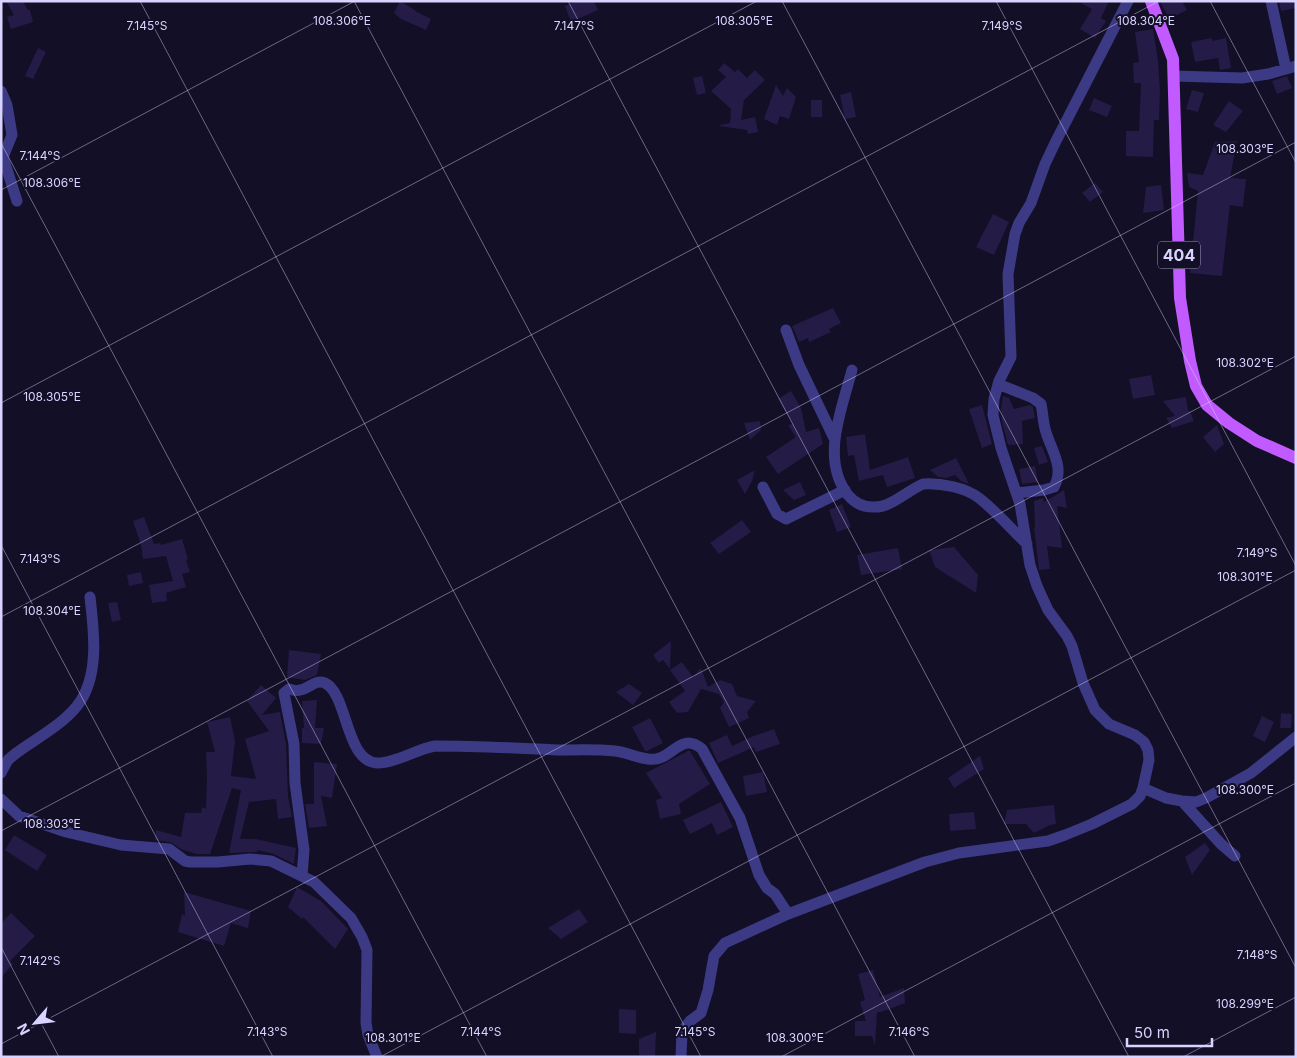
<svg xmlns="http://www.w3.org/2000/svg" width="1297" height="1058" font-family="Inter,sans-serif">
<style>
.building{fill:#241b47}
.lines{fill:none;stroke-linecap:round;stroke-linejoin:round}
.street{stroke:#3d3a85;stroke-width:11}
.primary{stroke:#c25bff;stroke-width:12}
.ticks{fill:none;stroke:#d9d4ff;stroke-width:1;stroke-opacity:0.45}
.labels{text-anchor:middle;stroke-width:4;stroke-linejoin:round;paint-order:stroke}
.shield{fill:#130f26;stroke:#9e99be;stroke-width:1}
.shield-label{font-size:16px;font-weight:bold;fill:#d9d4ff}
.ticks-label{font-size:12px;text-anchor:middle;fill:#d9d4ff;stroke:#130f26;stroke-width:4;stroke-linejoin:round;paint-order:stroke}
</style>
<rect width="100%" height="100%" fill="#130f26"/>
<path class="building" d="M6,1H23L28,10H30L33,22L11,29L7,17L14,15Z
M400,1L415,10V11L431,19L426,30L401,19L394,13Z
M576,1H594L598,10L571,22L565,6Z
M1077,1H1109L1101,18L1106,21L1095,38L1080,29L1092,9Z
M1160,1H1182L1187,10L1169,19Z
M1279,1H1296V8L1281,11Z
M1153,29L1158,61L1160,91L1159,120H1154L1153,157L1126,156V131H1139L1141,83H1134L1133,63L1139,62L1135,32Z
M1212,38V41L1226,38L1231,68L1220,70L1218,58L1195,62L1191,42Z
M38,48L46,52L33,79L25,76Z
M724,63L735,72L738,69L747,78L755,70L765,80L744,100L741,120L755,117L758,132L748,134L747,130L720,126V125L730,123L731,109L711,91L726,77L718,70Z
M702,76L706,93L697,95L693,78Z
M1287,76L1292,88L1277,94L1272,81Z
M776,85L783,96L787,88L796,97L789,119L780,116L777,125L764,119Z
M1192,90L1204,93L1198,112L1186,109Z
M851,92L856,117L845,119L840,95Z
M1094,98L1112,106L1107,117L1089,110Z
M811,100H822V117H811Z
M1229,101L1243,111L1226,132L1213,125Z
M1237,141L1230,178L1246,179L1243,207L1230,205L1222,276L1190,273L1198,191L1189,187L1187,173L1203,175L1215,142Z
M1095,183L1103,192L1090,202L1082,193Z
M1161,185L1164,210L1143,213L1146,187Z
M993,214L1009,222L994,255L976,247Z
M833,308L841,323L829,329L831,332L809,342L808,338L799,342L792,326Z
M1151,375L1155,395L1133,399L1129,379Z
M791,391L801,408L806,432L819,428L823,444L778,474L766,457L796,437L788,425L793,424L778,399Z
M1003,396L1009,398L1014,409L1030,405L1033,407L1035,418L1022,421L1023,444L1008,445L1002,422L1001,409Z
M1186,397L1188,411H1190L1194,421L1172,428L1166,418L1175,416L1163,401Z
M982,405L992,444L982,448L969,409Z
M760,421L761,430L750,440L744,423Z
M1217,425L1224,444L1215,452L1203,437Z
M865,434L870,470L908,457L915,478L887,487L883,475L859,481L854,455L848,456L846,437Z
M1042,446L1048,462L1039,465L1034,448Z
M956,458L969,484L961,481L955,475L946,478L938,477L930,470Z
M1035,466L1038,482L1022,484L1019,469Z
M755,470L752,481L745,494L737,480Z
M800,482L806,495L794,500L783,490Z
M1064,490L1067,508L1057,506L1062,548L1047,546L1050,569L1039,570L1034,527H1035L1034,501L1043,498L1044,502Z
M842,504L851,527L837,532L829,510Z
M144,517L154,544L160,543L161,545L182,539L188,559L186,560L190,572L182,574L186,587L166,593L167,601L152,603L149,585L173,581L166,556L143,559L141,545L133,521Z
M742,520L751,532L719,554L710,543Z
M954,547L978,575L976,593L935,567L929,550Z
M898,548L902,569L861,575L857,555Z
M141,572L143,583L129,586L127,575Z
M117,602L121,620L112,622L108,603Z
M671,641L670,669L663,660L659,663L653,655Z
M289,650L321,654L317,675L305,680L287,677Z
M682,662L693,677L701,668L708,687L720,680L732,684L737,696L756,701L747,712L749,718L729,727L720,708L724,702L719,694L701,689L688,712L677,713L669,702L685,691L670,670Z
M629,684L642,693L633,705L616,692Z
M261,685L276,698L262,715L280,712L286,744L288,796L292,817L278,819L276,799L249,802L240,839H256L296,848L294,864L274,854L257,850V852L229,853L241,790L232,788L210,854H197L183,850L170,842L155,840L156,830L181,837L185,813H201L202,807L206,809L207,776L206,752H215L207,722L230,717L235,741L231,776L256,779L245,739L269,731L247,701Z
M317,700L315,728H324L321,744L302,743V728H304L302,701Z
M1281,713L1292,714L1291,728H1280Z
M1262,716L1274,722L1265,742L1253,736Z
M650,718L663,743L647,751H645L632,727Z
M774,729L780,744L756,752L754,747L718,763L709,743L727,735L732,746L751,737Z
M688,751H690L710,784L679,804L681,814L660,819L656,800L662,798L646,773Z
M980,756L984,769L954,788L948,778Z
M314,762L337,764L332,798L321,796L327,826L309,828L305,804H314Z
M763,772L767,792L746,796L743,776Z
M721,802L733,827L717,835L712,823L690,834L683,820Z
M1054,805L1056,824L1050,825L1034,833L1026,824H1004L1007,810Z
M974,812L976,829L950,831L949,814Z
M14,835L47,855L37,871L5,850Z
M1205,843L1210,850L1192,875L1185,857Z
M297,887L321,901L348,929L335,949L303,917L302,919L288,907Z
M184,892L251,911L248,928L231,923L224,946L178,932L182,914L185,916Z
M579,909L588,922L561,939L548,928Z
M11,913L35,936L10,961L13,964L1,978V923Z
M873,970L880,997L904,988L905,1003L881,1012H877L875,1046L872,1036H855V1021H866L860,1002L865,1000L858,974Z
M619,1009L636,1010V1034L619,1033Z
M656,1032L655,1056L639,1055V1039Z"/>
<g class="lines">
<path class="street" d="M1271,1L1286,69
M1174,76L1242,78L1268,74L1296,66
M1,91L7,105L12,135L3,157L17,201
M786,330L799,365L834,438
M852,370C842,409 820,459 848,495C857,506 869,509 883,506C897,502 909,490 923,484C940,483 965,487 979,498C996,511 1011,529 1027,544
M998,384L1033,398L1041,404C1043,413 1043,424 1046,432C1051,450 1065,467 1054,487L1044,490L1017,493
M763,487L777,514L786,519L845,490
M1,773L8,760L15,754C35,739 61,726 77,706C100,677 94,631 90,597
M1143,788L1166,798L1182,801L1196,802L1206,798L1251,773L1296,737
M1,799L19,816L66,832L121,845L169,849L185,861L190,862H218L250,859L271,861L314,882L351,918L362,937L367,950L366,1023L368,1035L377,1057
M1182,801L1221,844L1235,856
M302,876L304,850L295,783L294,744L284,693L289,689C292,690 297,691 300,690C309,689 315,679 325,683C348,694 345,761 377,763C393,764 417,749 435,746C476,746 517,748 557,750C576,750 596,749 615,751C626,752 637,758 648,759C672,763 679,730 702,749L740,818L759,875L767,888L775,894L788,914
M681,1057L682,1032L690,1021L701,1013L708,990L714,956L725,943L788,914L925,862L959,853L1048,841L1065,835L1092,824L1132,804L1140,796L1143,788L1149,760L1148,750L1144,742L1135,735L1109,724L1095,710L1083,683L1072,646L1067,636L1048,610L1037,586L1030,565L1020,504L1001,448L993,415L994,399L999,381L1011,357L1008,274L1015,234L1019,223L1031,203L1045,164L1055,143L1128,1"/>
<path class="primary" d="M1151,1L1173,59L1180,298L1190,361L1196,386L1207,405L1229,423L1257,441L1296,458"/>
</g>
<path class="ticks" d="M140,1L701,1057M354,1L915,1057M568,1L1129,1057M782,1L1296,968M996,1L1296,566M1210,1L1296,163M1,143L487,1057M1,190L355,1M1,403L757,1M1,545L273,1057M1,617L1159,1M1,831L1296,142M1,947L59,1057M1,1044L1296,356M380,1057L1296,570M781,1057L1296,783M1183,1057L1296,997"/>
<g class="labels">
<rect class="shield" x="1158" y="241.5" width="42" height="27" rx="4"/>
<g class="shield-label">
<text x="1179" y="261">404</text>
</g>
</g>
<g class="ticks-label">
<text x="342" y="25">108.306°E</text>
<text x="744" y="25">108.305°E</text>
<text x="1146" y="25">108.304°E</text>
<text x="147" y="30">7.145°S</text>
<text x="574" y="30">7.147°S</text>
<text x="1002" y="30">7.149°S</text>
<text x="1245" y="153">108.303°E</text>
<text x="40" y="160">7.144°S</text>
<text x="52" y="187">108.306°E</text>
<text x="1245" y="367">108.302°E</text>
<text x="52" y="401">108.305°E</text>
<text x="1257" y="557">7.149°S</text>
<text x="40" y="563">7.143°S</text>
<text x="1245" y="581">108.301°E</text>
<text x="52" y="615">108.304°E</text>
<text x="1245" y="794">108.300°E</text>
<text x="52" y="828">108.303°E</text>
<text x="1257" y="959">7.148°S</text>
<text x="40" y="965">7.142°S</text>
<text x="1245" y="1008">108.299°E</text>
<text x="267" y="1036">7.143°S</text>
<text x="481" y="1036">7.144°S</text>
<text x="695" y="1036">7.145°S</text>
<text x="909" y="1036">7.146°S</text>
<text x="393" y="1042">108.301°E</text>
<text x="795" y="1042">108.300°E</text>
</g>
<rect width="1297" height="1058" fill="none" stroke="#d9d4ff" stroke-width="5"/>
<g transform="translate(35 1023) rotate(242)" stroke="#130f26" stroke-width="4" paint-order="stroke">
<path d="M0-4L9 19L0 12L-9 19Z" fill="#d9d4ff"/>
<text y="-8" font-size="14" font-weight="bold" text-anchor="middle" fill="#d9d4ff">N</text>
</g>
<path d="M1127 1038v8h85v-8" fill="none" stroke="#d9d4ff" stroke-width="2.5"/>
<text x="1134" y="1038" font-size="15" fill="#d9d4ff" stroke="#130f26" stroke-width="4" paint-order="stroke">50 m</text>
</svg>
